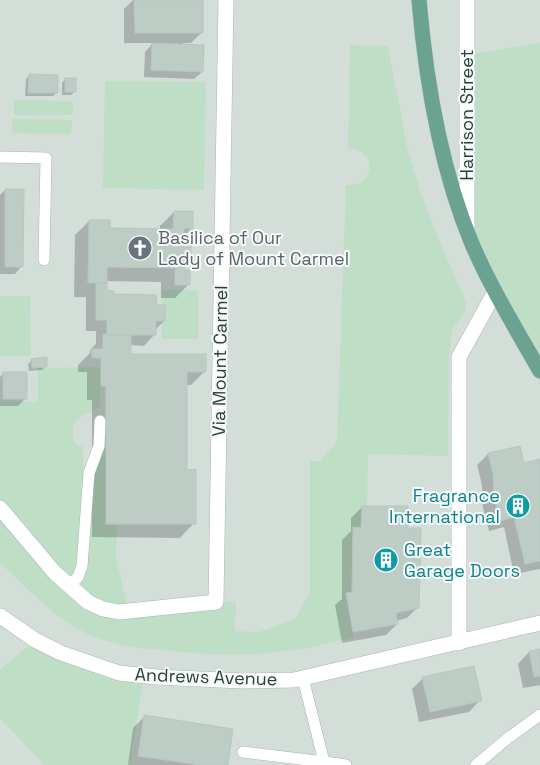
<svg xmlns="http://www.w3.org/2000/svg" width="540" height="765" font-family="'Space Grotesk',sans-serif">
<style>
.built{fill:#d3ded9}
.green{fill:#bfdec6}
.shadow{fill:#0003}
.building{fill:#bdccc5;stroke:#b7c7c0}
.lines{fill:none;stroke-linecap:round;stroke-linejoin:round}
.service-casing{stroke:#a7b6b1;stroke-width:12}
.minor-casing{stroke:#a7b6b1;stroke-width:16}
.tertiary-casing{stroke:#a7b6b1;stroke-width:16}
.primary-casing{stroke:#c2cac7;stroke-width:16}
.service{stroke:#fff;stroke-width:11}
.minor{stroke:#fff;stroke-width:15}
.tertiary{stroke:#fff;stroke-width:15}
.primary{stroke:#6ba292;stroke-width:15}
.labels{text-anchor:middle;stroke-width:4;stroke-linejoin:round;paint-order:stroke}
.street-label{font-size:18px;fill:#244037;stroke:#f6faf8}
.worship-label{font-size:18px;fill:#5b616d;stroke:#f6faf8;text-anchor:start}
.culture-label{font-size:18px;fill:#0d838f;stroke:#f6faf8;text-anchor:end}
</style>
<rect width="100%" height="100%" fill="#e5eeea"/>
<path class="built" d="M0,0H540V765H130L143,676L35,640L0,669Z
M0,719L44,765H0Z"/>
<path class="green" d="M540,43V371L473,244L467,55Z
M350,45L388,46L407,146L420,191L440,243L466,301V309L452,330L449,360L448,456L368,454L367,505L362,506L361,528H353L352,592L346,593L354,637C287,656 231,658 162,650C137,648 112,645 88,634C54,618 27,588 0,563V401L38,402V368L101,367L100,406C88,415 70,417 73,436C74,443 76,446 83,447V475H89L99,446L106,447V523H117L116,558L129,611L236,601L235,631L259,632L295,619L310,593V461H320L337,442L346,185C376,188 378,149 348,149Z
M105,81L206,82L204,190L103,188Z
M14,100L73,101V115H14Z
M12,119L72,120L71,134L12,133Z
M162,290H198V339H162V321H165L166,305H162Z
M0,296H30L31,356H0Z
M35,640L144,676L130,765H44L0,719V669Z"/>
<path class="shadow" d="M133,0H202V32L191,43H183V46L202,72L194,79L144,77L145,52L153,43H124V9Z
M29,76L56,93L53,96H25L26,79Z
M65,79L75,91L71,95H62V83Z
M5,190L22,266L15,274H0V195Z
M174,212L192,228L183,237V244L190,254L184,260V271L189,284L175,298H161V282L106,281V292L113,295L155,306L164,321L155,330V334L144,346L130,345V355L205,371L191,385H186V471L194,523L180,538L92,537V400H87V372H78V365L90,353V350L96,344V331H86V297H74L75,235L89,221L109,229L160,230V226Z
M32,360L46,366L42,370L29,371L28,364Z
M4,373L26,398L18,406H0V377Z
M519,447L523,464L540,460V569L514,574L504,527L489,531L483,508L482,485L477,465L488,454Z
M362,507L406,529L418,607L407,618L396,621L397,624L386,635L342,643L335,605L342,599V540L351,531V518Z
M540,650V685L523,688L518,664L529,652Z
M423,678L480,700L469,712L419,722L412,689Z
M145,716L227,765H128L133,728Z"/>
<path class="building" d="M134,0H203V33H135Z
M152,43L204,45L203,72L151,70Z
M29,74L58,75V93H28Z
M65,78H76V92H65Z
M5,189H24L23,267H5Z
M174,211H193V229L184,228V242L191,243V254H185V270H190V285H175V268L107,267V283H88L89,220H110V228L173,229Z
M96,283H107V290L114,291V294L156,295L157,305H166L165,321H156V335H107V320H96Z
M103,334L131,335V354H206V372H187V470L196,469V524H106V386H101V358H92L91,349H103Z
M47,357V367L32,368L31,359Z
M3,372H27V399H3Z
M520,446L524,463L540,459V561L525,564L514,517L500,521L494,496L493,473L488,453Z
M362,506H408V528H421L419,608L396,613L398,624L353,632L346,593L352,592L353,527L361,528Z
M540,649V676L534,677L529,651Z
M474,666L482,701L430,712L422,677Z
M144,715L233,729L228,765H200L138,756Z"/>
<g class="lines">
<defs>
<path id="service" d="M0,157L46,158L44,260
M69,586L78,577L82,566L89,473L99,446L100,421
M243,752L324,762L303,678
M324,762L346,765
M476,765L508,738L540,715"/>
<path id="minor" d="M467,0V228
M0,508L55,573L88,602L103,609L119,612L216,602L226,0
M459,643V357L495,292"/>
<path id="tertiary" d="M0,616L35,640L61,653L119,673L156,677L242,681L294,680L540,623"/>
<path id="primary" d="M419,0C426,83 440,167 472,244C491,288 516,329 540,371"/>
</defs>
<use href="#service" class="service-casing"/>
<use href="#minor" class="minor-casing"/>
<use href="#tertiary" class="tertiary-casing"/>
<use href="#primary" class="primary-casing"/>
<use href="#service" class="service"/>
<use href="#minor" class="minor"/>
<use href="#tertiary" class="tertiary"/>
<use href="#primary" class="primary"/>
</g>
<defs>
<symbol id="church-disc" viewBox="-11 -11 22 22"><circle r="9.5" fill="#6b7280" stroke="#f6faf8"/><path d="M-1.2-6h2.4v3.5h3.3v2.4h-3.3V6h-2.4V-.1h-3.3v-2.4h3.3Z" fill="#fff"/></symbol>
<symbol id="building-disc" viewBox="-11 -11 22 22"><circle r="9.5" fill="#0f9aa8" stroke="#f6faf8"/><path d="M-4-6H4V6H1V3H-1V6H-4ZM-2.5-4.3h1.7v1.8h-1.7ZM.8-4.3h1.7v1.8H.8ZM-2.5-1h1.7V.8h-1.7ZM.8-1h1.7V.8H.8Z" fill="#fff"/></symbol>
</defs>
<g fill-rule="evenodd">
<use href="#church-disc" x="126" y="234" width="28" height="28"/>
<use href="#building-disc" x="504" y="492" width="28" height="28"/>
<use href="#building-disc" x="372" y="546" width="28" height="28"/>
</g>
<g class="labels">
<g class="street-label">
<text transform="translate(467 115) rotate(-90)" y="6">Harrison Street</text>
<text transform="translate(220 361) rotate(-89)" y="6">Via Mount Carmel</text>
<text transform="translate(206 677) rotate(2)" y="6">Andrews Avenue</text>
</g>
<g class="worship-label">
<text x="158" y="244">Basilica of Our<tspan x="158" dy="21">Lady of Mount Carmel</tspan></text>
</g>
<g class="culture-label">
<text x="500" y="502">Fragrance<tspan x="500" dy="21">International</tspan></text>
<text x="404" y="556" text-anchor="start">Great<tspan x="404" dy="21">Garage Doors</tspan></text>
</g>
</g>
</svg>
